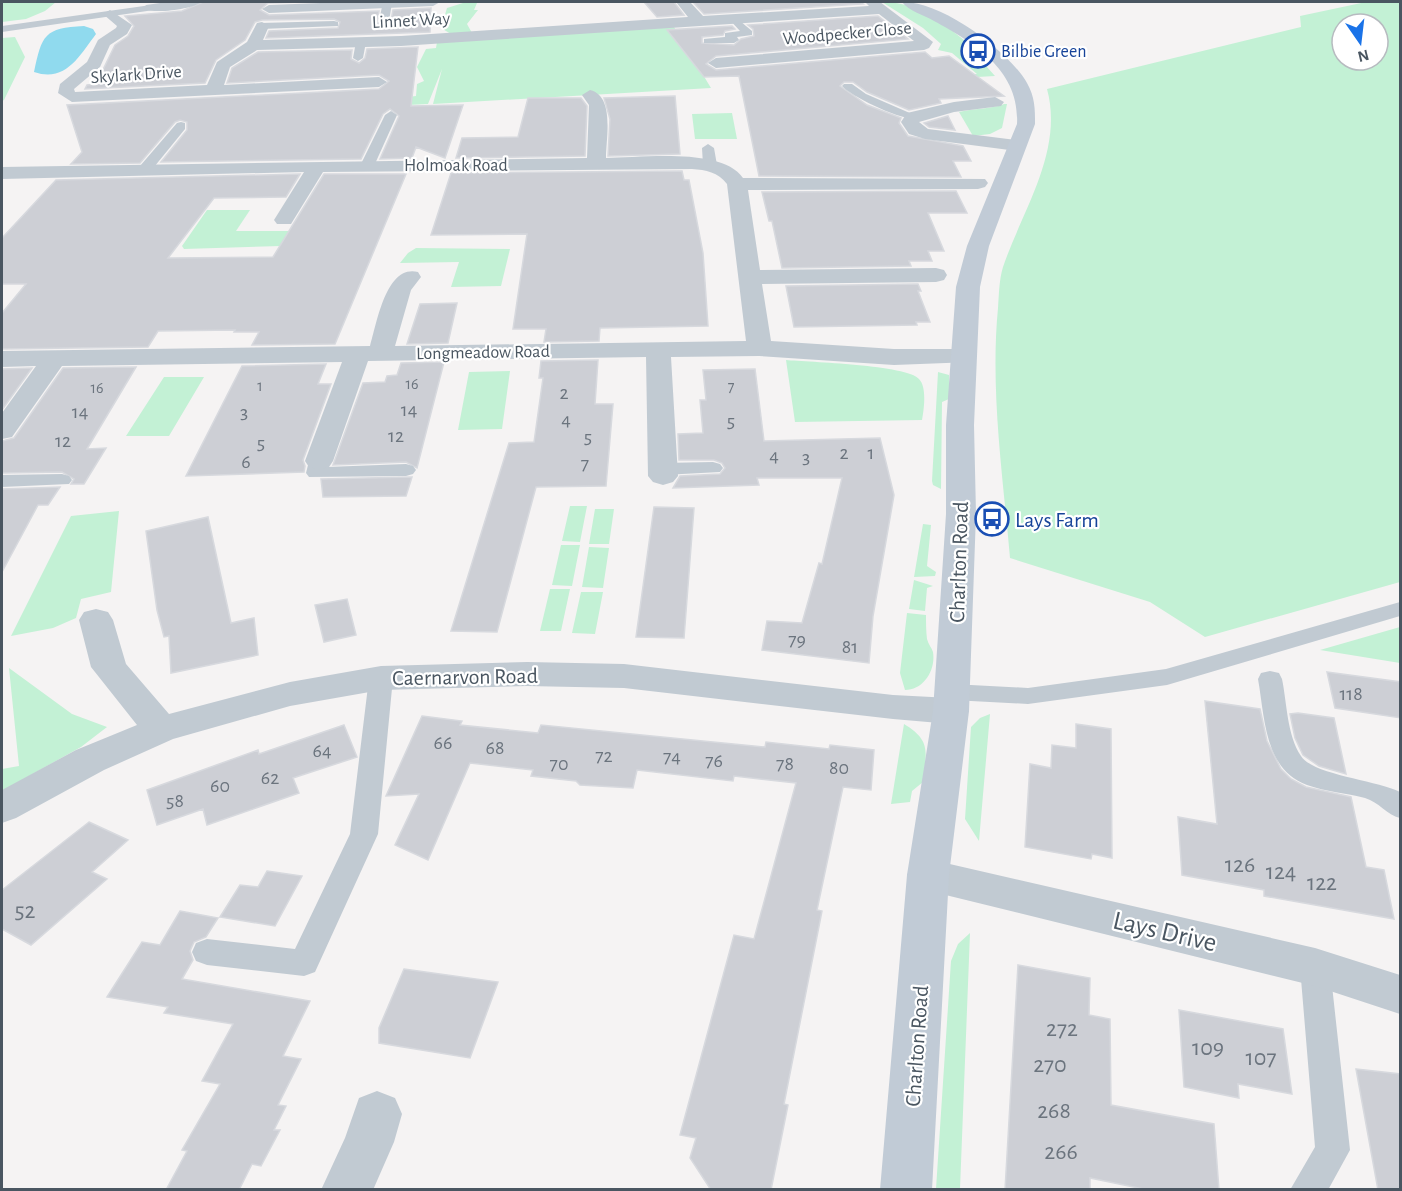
<svg xmlns="http://www.w3.org/2000/svg" width="1402" height="1191" font-family="'Alegreya Sans',sans-serif">
<style>
.green{fill:#c3f1d5;fill-rule:evenodd}
.water{fill:#90daee}
.building{fill:#cdcfd5;stroke:#d7d9de;stroke-width:1.5}
.lines{fill:none;stroke-linecap:round;stroke-linejoin:round}
.lane{fill:#c1cad2;fill-rule:evenodd}
.street{fill:#c1cad2;fill-rule:evenodd}
.secondary{fill:#c1cbd6;fill-rule:evenodd}
.labels{text-anchor:middle;stroke-width:4.5;stroke-linejoin:round;paint-order:stroke}
.far-number-label{font-size:16px;fill:#6b747e}
.far-street-label{font-size:18px;fill:#4a5661;stroke:#fff}
.far-transit-label{font-size:18px;fill:#164399;stroke:#fff;text-anchor:start}
.number-label{font-size:20px;fill:#6b747e}
.transit-label{font-size:22px;fill:#164399;stroke:#fff;text-anchor:start}
.street-label{font-size:22px;fill:#4a5661;stroke:#fff}
.near-number-label{font-size:24px;fill:#6b747e}
.near-street-label{font-size:27px;fill:#4a5661;stroke:#fff}
</style>
<rect width="100%" height="100%" fill="#f5f3f3"/>
<path class="green" d="M2,2H56L45,11L26,19L2,22Z
M882,2C920,1 954,31 981,55L978,57L995,76L959,78L957,75L977,74L952,53L938,50L941,44L923,28Z
M1366,2H1400V582L1205,637L1150,602L1010,558C1003,476 990,391 998,308C999,295 999,280 1003,267C1022,211 1064,151 1047,89L1301,27L1300,16ZM1342,24H1378V60H1342Z
M463,3H477L474,10H478L467,24L472,33L451,34L441,28L447,8Z
M674,27L711,88L433,104L442,69L428,104L407,105L408,97L416,96L417,84L424,81L417,67L426,49L436,48L437,42Z
M15,37L25,57L4,100L2,101V38Z
M1004,104H1007L1002,128L990,134L973,136L959,112C971,109 997,108 1004,104Z
M732,113L737,139H695L692,114Z
M207,210H250L236,231H290L281,246L184,249L182,246Z
M416,248L510,249L501,286L451,287L459,262L400,263L408,253Z
M786,360C808,362 908,365 919,379C927,387 924,409 922,420L795,422Z
M510,371L502,429L458,430L469,372Z
M938,372L949,375V399L942,402L941,489L933,485L932,481Z
M164,377H204L169,436H126Z
M570,506H587L580,542L562,541Z
M595,509H614L609,544H589Z
M119,511L111,592L81,599L76,618L53,628L11,636L71,516Z
M923,524L931,525L927,566L936,572L935,576L914,577Z
M561,545H580L572,586L552,585Z
M589,547L609,548L603,588L582,587Z
M914,580L933,586L927,588L925,611L909,609Z
M550,589H570L561,631H540Z
M581,592H603L595,634L572,633Z
M907,613L926,615C926,623 926,631 927,639C928,644 932,648 933,652C936,671 923,690 905,690L900,673Z
M1400,627V663L1320,650Z
M9,668L72,714L107,727L81,747L2,791V769L19,766Z
M990,714L979,841L965,819L971,727L980,718Z
M904,724C932,741 926,752 923,782L912,791L910,802L891,804Z
M970,933L960,1189H936L951,961L958,944Z"/>
<path class="water" d="M84,26L93,29L96,34C80,55 66,83 34,72C42,35 44,28 84,26Z"/>
<path class="building" d="M203,2H301L268,3L260,10L269,15L379,11L377,22L383,26L391,21L393,10L431,8L430,32L266,38L269,31L338,28L340,22L334,19L262,20L255,22L245,40L216,60L205,83L85,89L87,85L96,84L115,45L128,36L134,26L125,16L182,11Z
M644,2H674L684,15L657,17Z
M693,2H860L863,4L704,14Z
M878,16L908,39L716,56L706,64L716,70L925,52L932,58L949,56L1004,96L939,99L941,103L909,110L867,92L853,82H844L840,86L867,105L901,118L899,123L908,136L963,146L971,161H953L961,177L759,176L739,76L704,77L667,30L732,26L735,29L725,31L723,35L702,37V43L734,45L741,39L754,36L753,29L748,25Z
M418,47L411,106L463,105L445,158L416,147L412,158L380,159L399,116L390,109L383,114L361,159L161,162L187,130V122L180,120L175,122L140,163L71,164L82,152L67,105L379,89L389,81L379,75L227,83L232,68L258,52L352,50L351,59L359,63L365,58L367,49Z
M675,96L680,154L608,156L610,119L604,98Z
M528,98H581L587,106L585,156L456,158L462,138L518,137Z
M948,116L955,130L929,127L924,123Z
M682,171L684,180H689L703,253L708,326L600,328L599,341L544,342L546,329H513L527,234L431,235L451,173Z
M300,174L286,197L214,198L168,258L273,257L324,174H406L335,344L252,345L259,332H234L235,330L158,331L148,347L2,349V313L26,284H2V238L56,180Z
M956,191L967,213H928L944,251H928L932,261H909L911,266L782,268L772,221H769L762,192Z
M918,284L921,291H918L930,322H916L917,325L794,327L786,286Z
M457,303L448,343L407,344L420,304Z
M598,360L595,404H613L606,486L536,487L497,632L451,631L509,443L534,442L543,378H539L541,361Z
M444,362L417,468L406,462L333,465L363,383L385,382L387,376L397,375L401,363Z
M326,364L318,384H331L303,460L305,466L304,472L186,476L242,366Z
M136,367L87,449L106,448L84,484H71L74,479L62,472L2,473V441L14,438L63,368Z
M32,368L2,410V369Z
M755,369L764,441L880,438L894,495L873,616L869,663L762,650L767,621L802,623L819,563L822,564L842,478H757L759,485L673,488L680,476L720,474L725,468L722,463L714,460H679L678,434L703,433L700,400H706L703,370Z
M412,477L406,496L323,497L321,479Z
M60,487L48,505H38L2,572V489Z
M654,507L694,508L684,638L636,637Z
M208,517L231,623L254,618L258,655L171,673L169,636L164,637L157,610L146,531Z
M347,599L356,635L324,642L315,605Z
M1327,672L1401,682V718L1335,708Z
M1205,701L1260,709L1267,741L1281,769L1291,779L1306,787L1351,797L1366,867L1384,870L1394,919L1264,896V890L1182,875L1178,817L1217,824Z
M1298,713L1334,718L1346,774L1319,766L1303,755L1295,738L1290,714Z
M422,716L462,721L460,725L538,733L541,725L765,747L766,742L829,749L830,745L874,750L871,790L843,787L817,910L822,911L784,1104L788,1105L771,1190H711L690,1158L696,1138L680,1135L734,935L754,939L796,783L734,776L733,781L637,770L633,788L580,785L576,781L531,776L533,770L470,763L428,860L395,845L419,794L386,796Z
M1076,724L1111,729L1112,858L1092,854L1091,859L1025,847L1030,764L1051,768L1052,745L1076,748Z
M344,725L357,757L293,778L299,793L207,825L203,809L157,825L147,790L258,750L259,754Z
M89,822L128,840L92,872L107,879L31,945L2,929V890Z
M267,871L302,876L275,926L220,917L240,885L258,887Z
M180,911L218,918L206,937L194,942L190,951L193,960L182,979L310,1001L283,1056L301,1059L278,1105L286,1106L274,1130H280L261,1166L252,1164L239,1190H166L187,1151L182,1150L220,1084L202,1081L233,1024L164,1013L168,1007L107,997L142,942L160,945Z
M1018,965L1090,978L1089,1015L1110,1019L1111,1105L1214,1124L1219,1190H1148L1090,1178V1190H1005Z
M404,969L498,982L470,1058L379,1043V1028Z
M1179,1010L1283,1029L1292,1094L1238,1084L1239,1098L1184,1087Z
M1356,1069L1401,1074V1190H1378Z"/>
<g class="lines">
<path class="lane" d="M383,2L392,3L389,21L384,24L379,21Z
M151,5L154,6V10L2,32V26Z
M734,16L752,31V35L737,37L739,40L734,43H704V39L725,37V33L740,31L729,19Z
M334,21L338,22V26L261,29L256,26L261,23Z
M361,39L366,42L363,58L358,61L353,58L356,42Z
M844,84H852L866,94L919,117C909,125 852,97 842,86Z
M391,111L397,115L374,166L372,169H362L360,166L385,115Z
M181,122L185,123V129L150,172H140V166L177,123Z
M708,144L714,148L717,165L710,169L703,165L702,148Z
M319,455L326,457L329,461L327,467L406,464L413,466L416,470L413,474L406,476L309,477L306,473L309,461Z
M713,462L720,464L723,468L720,472L663,475L656,473L653,469L656,465L663,463Z
M62,474L69,476L72,480L69,484L2,487V475Z
M1400,602V616L1167,685L1028,704L952,700L943,698L940,692L943,686L952,684L1028,688L1166,669Z
M381,670L390,672L393,678L378,834L315,972L304,976L207,965L196,961L192,952L196,943L207,939L295,949L350,834L369,678L372,672Z
M1270,671L1279,673L1282,679C1287,703 1287,735 1301,756C1313,775 1376,780 1400,792V818C1387,815 1379,802 1365,798C1346,793 1326,792 1307,785C1264,769 1265,718 1258,679L1261,673Z
M1315,954L1326,958L1330,967L1350,1150L1328,1190H1290L1315,1147L1300,967L1304,958Z"/>
<path class="street" d="M167,2H201C194,9 151,15 144,8L146,5Z
M346,2H440L433,6L269,13L262,9L269,5Z
M676,2H690L703,16L869,6L865,2H880L933,42L929,48L924,50L716,68L708,63L716,58L914,41L879,14L401,46L257,50L230,67L224,85L379,77L387,82L379,87L72,102L58,93L60,84L87,62L98,40L116,28L117,26L103,14L110,10L132,25L127,34L110,45L100,67L74,89L75,92L207,85L217,62L247,42L257,23L262,22L269,26L263,40L401,36L688,17Z
M590,90C615,96 606,138 606,158C640,158 722,147 743,178L985,179L988,183L985,187L978,189L748,190L760,270L936,268L944,270L947,275L944,280L936,282L762,284L771,341L894,349H963L972,352L976,357L972,362L894,365L759,356L671,357L678,476L673,482L663,485L653,482L648,476L646,357L368,361L333,461L329,467L319,470L309,467L305,461L342,362L62,366L12,437L2,439V413L36,366L2,367V351L370,346C377,323 386,264 418,272L421,277L411,290L395,346L746,341L727,184C718,172 706,170 692,169L323,172L291,224H277L274,220L304,172L2,179V167L587,158L589,105L582,95Z
M995,97L1004,102L1001,106L954,112L919,122L928,129L1024,141L1026,145L1024,149L1017,151L925,139L909,134L901,122L907,113L954,102Z
M96,609L108,612L113,620L126,664L169,714L290,682L381,666L527,662L624,664L893,695L951,698L964,702L969,711L964,720L951,724L893,719L624,688L527,686L381,690L290,706L173,739L104,770L16,818L2,823V790L76,750L137,725L91,667L79,620L84,612Z
M928,859L1315,948L1400,975V1014L1315,986L913,887L907,875L913,863Z
M377,1091L395,1098L402,1114L394,1142L373,1190H321L345,1138L359,1098Z"/>
<path class="secondary" d="M902,2C940,0 1009,51 1027,83C1035,97 1035,109 1035,124L989,246L980,287L974,425L976,514L969,711L949,875L932,1190H880L907,875L933,711L946,514V425L956,287L967,246L1017,124C1020,71 976,44 934,21C924,15 909,11 902,2Z"/>
</g>
<defs>
<symbol id="bus-ring" viewBox="-11 -11 22 22"><circle r="9.5" fill="#fff" stroke="#1a4fb4" stroke-width="1.5"/><path d="M-5-6H5V4H4V6H2V4H-2V6H-4V4H-5ZM-3.5-4V0h7V-4ZM-3.5 1.2v1.5H-2V1.2ZM2 1.2v1.5H3.5V1.2Z" fill="#1a4fb4"/></symbol>
</defs>
<g fill-rule="evenodd">
<use href="#bus-ring" x="959" y="32" width="38" height="38"/>
<use href="#bus-ring" x="973" y="500" width="38" height="38"/>
</g>
<g class="labels">
<g class="far-number-label">
<text x="412" y="389">16</text>
<text x="260" y="391">1</text>
<text x="731" y="392">7</text>
<text x="97" y="393">16</text>
</g>
<g class="far-street-label">
<text transform="translate(411 20) rotate(-3)" y="6">Linnet Way</text>
<text transform="translate(847 33) rotate(-5)" y="6">Woodpecker Close</text>
<text transform="translate(136 74) rotate(-4)" y="6">Skylark Drive</text>
<text x="456" y="171">Holmoak Road</text>
<text transform="translate(483 352) rotate(-1)" y="6">Longmeadow Road</text>
</g>
<g class="far-transit-label">
<text x="1001" y="57">Bilbie Green</text>
</g>
<g class="number-label">
<text x="564" y="399">2</text>
<text x="409" y="416">14</text>
<text x="80" y="418">14</text>
<text x="244" y="418">3</text>
<text x="566" y="426">4</text>
<text x="731" y="427">5</text>
<text x="396" y="442">12</text>
<text x="588" y="443">5</text>
<text x="63" y="447">12</text>
<text x="261" y="449">5</text>
<text x="844" y="459">2</text>
<text x="871" y="459">1</text>
<text x="774" y="462">4</text>
<text x="806" y="463">3</text>
<text x="246" y="468">6</text>
<text x="585" y="470">7</text>
<text x="797" y="646">79</text>
<text x="850" y="653">81</text>
<text x="1351" y="700">118</text>
<text x="443" y="749">66</text>
<text x="495" y="754">68</text>
<text x="322" y="757">64</text>
<text x="604" y="762">72</text>
<text x="672" y="763">74</text>
<text x="714" y="767">76</text>
<text x="559" y="770">70</text>
<text x="785" y="770">78</text>
<text x="839" y="774">80</text>
<text x="270" y="784">62</text>
<text x="220" y="792">60</text>
<text x="175" y="807">58</text>
</g>
<g class="transit-label">
<text x="1015" y="527">Lays Farm</text>
</g>
<g class="street-label">
<text transform="translate(958 562) rotate(-88)" y="8">Charlton Road</text>
<text transform="translate(465 676) rotate(-1)" y="8">Caernarvon Road</text>
<text transform="translate(916 1046) rotate(-86)" y="8">Charlton Road</text>
</g>
<g class="near-number-label">
<text x="1240" y="872">126</text>
<text x="1281" y="879">124</text>
<text x="1322" y="890">122</text>
<text x="25" y="918">52</text>
<text x="1062" y="1036">272</text>
<text x="1208" y="1055">109</text>
<text x="1261" y="1065">107</text>
<text x="1050" y="1072">270</text>
<text x="1054" y="1118">268</text>
<text x="1061" y="1159">266</text>
</g>
<g class="near-street-label">
<text transform="translate(1165 931) rotate(13)" y="9">Lays Drive</text>
</g>
</g>
<rect width="1402" height="1191" fill="none" stroke="#4a5661" stroke-width="6"/>
<g transform="translate(1360 42) rotate(166)"><circle r="28" fill="#ffffff" stroke="#b7bbc0" stroke-width="1.5"/>
<path d="M0-4.5L10 22L0 15L-10 22Z" fill="#1a73e8"/>
<text y="-9" font-size="16" font-weight="bold" text-anchor="middle" fill="#4a5661">N</text>
</g>
</svg>
